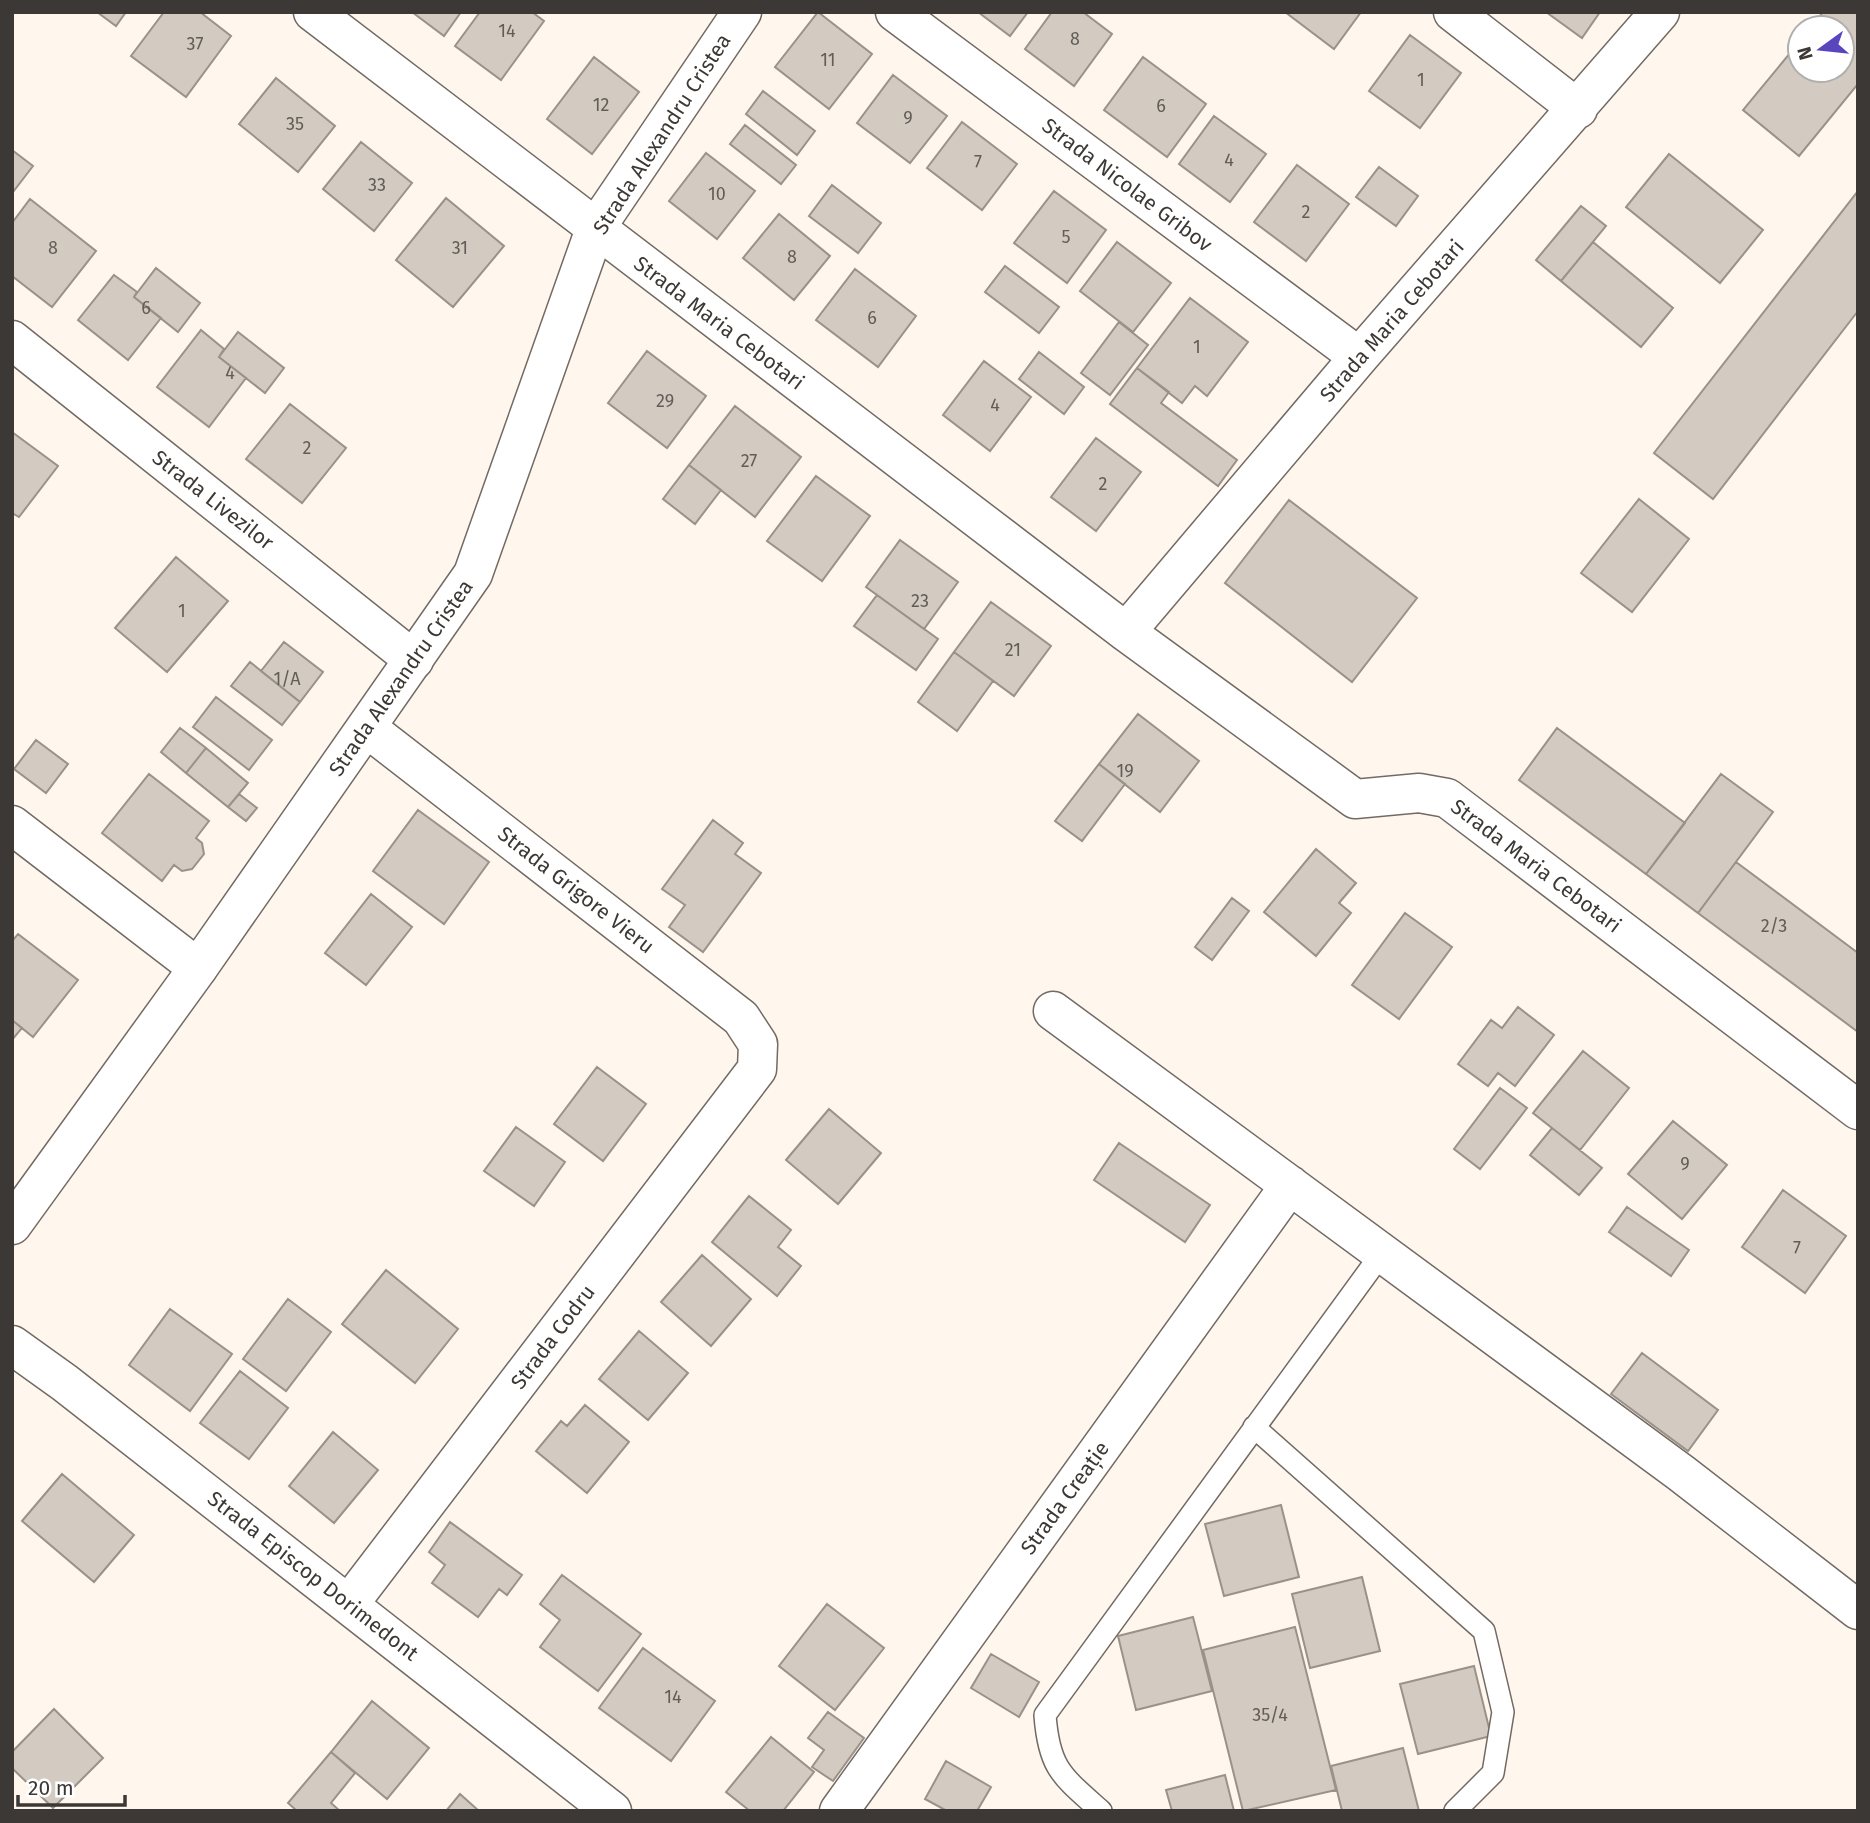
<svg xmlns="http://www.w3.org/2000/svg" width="1870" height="1823" font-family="'Fira Sans',sans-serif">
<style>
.building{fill:#d3cbc2;stroke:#9a928a;stroke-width:2}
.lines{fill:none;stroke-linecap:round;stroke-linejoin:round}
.lane-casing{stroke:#726a63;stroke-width:24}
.street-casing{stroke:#726a63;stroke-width:41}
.secondary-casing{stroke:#726a63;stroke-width:41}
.lane{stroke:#fff;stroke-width:21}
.street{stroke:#fff;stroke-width:38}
.secondary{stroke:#fff;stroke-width:38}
.labels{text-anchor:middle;stroke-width:5;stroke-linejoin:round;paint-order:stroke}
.number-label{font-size:18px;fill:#625d58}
.street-label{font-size:21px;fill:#3c3835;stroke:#fff}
</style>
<rect width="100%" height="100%" fill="#fff6ee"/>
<path class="building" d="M97,12H126L116,26Z
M164,12H200L231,36L186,97L131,56Z
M412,12H461L444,36Z
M480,12H532L544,21L501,80L455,46Z
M818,12L872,54L829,109L775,67Z
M978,12H1028L1010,36Z
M1052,12H1083L1112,34L1074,86L1025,49Z
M1285,12H1361L1334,49Z
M1546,12H1600L1582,38Z
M1823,12H1858V84L1799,156L1743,110L1800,41V70H1842V28H1810Z
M1410,35L1461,73L1420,128L1369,91Z
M594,57L639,92L592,154L547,119Z
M1143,57L1206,104L1167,157L1104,110Z
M893,75L947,116L910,163L857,123Z
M276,78L335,126L298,172L239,124Z
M763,91L815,131L797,155L746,114Z
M1214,116L1266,154L1230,202L1179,164Z
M962,122L1017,164L982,210L927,168Z
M745,125L796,165L781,184L730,144Z
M361,142L412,183L374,231L323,189Z
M12,150L33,166L13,192H12Z
M706,153L755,191L717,239L669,201Z
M1669,154L1763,230L1720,283L1626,207Z
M1297,165L1349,204L1306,261L1254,222Z
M1379,167L1418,196L1396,226L1356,197Z
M832,185L881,223L858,253L809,216Z
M1054,191L1106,230L1067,283L1014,243Z
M1858,191V311L1713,499L1654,453Z
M446,198L504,246L453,307L396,260Z
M30,199L96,251L52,307L12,276V223Z
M1581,206L1606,226L1561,281L1536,260Z
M779,214L830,256L794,300L743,258Z
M1117,242L1171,283L1133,332L1080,291Z
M1593,242L1673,308L1641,347L1561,281Z
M1005,266L1059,307L1039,333L985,292Z
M156,268L200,303L178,332L134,297Z
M855,269L916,316L878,367L816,320Z
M114,275L137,292L134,297L161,318L128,360L78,320Z
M1190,298L1248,342L1207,396L1195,386L1182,403L1137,368Z
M1119,322L1148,345L1110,395L1081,373Z
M201,330L224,349L219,357L246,378L209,427L157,387Z
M238,332L284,368L265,393L219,357Z
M647,351L706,396L667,448L608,403Z
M1039,352L1084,387L1064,414L1019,379Z
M984,361L1031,397L990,451L943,415Z
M1137,368L1169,392L1161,403L1237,460L1218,486L1110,404Z
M290,404L346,448L302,503L246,459Z
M735,406L801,457L755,517L689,465Z
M12,432L58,466L19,517L12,513Z
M1096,438L1141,472L1096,531L1051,497Z
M689,465L721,490L695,524L663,499Z
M816,476L870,516L822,581L767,541Z
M1639,499L1689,539L1632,612L1581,573Z
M1289,500L1417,598L1352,682L1225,583Z
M900,540L958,582L924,629L866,587Z
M176,557L228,601L167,672L115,628Z
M877,595L938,639L916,670L854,626Z
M991,602L1051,646L1014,696L954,652Z
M284,642L323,672L300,702L261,671Z
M954,652L993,681L957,731L918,702Z
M250,662L300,702L282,725L231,686Z
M216,697L272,740L249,770L193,727Z
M1138,714L1199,761L1160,812L1099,764Z
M180,728L206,748L186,773L161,752Z
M1557,728L1685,823L1646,874L1519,780Z
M36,740L68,764L46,793L14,769Z
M206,748L248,783L228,807L186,773Z
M1099,764L1125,784L1082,841L1055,821Z
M149,774L209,821L196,838L202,843L204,854L192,869L182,871L174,865L162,881L102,833Z
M1721,774L1773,812L1698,913L1646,874Z
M239,794L257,808L246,821L228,807Z
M418,810L489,862L444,924L373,871Z
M713,820L743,843L735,854L761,873L703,952L669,927L685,905L662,889Z
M1316,849L1356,883L1339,903L1351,913L1316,956L1264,912Z
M1736,862L1858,953V1032L1698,913Z
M371,894L412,927L366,985L325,953Z
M1232,898L1249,911L1212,960L1195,947Z
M1405,913L1452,947L1399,1019L1352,985Z
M18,934L78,980L33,1037L12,1020V941Z
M1518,1007L1554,1035L1515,1086L1498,1073L1488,1086L1458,1064L1491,1020L1502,1028Z
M12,1020L22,1028L12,1040Z
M1583,1051L1629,1088L1580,1150L1533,1113Z
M597,1067L646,1104L603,1161L554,1124Z
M1500,1088L1527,1108L1480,1169L1454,1149Z
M829,1109L881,1153L838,1204L786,1160Z
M1673,1121L1727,1165L1682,1219L1628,1174Z
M516,1127L565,1162L534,1206L484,1171Z
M1552,1128L1602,1168L1579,1195L1530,1155Z
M1119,1143L1210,1205L1185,1242L1094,1180Z
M1783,1190L1846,1236L1805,1293L1742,1247Z
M749,1196L791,1230L778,1247L801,1266L777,1296L712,1242Z
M1627,1207L1689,1250L1671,1276L1609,1232Z
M702,1255L751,1299L711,1346L661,1302Z
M386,1270L458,1329L415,1383L342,1324Z
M288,1299L331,1332L286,1391L243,1359Z
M170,1309L232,1354L190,1411L129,1365Z
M639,1331L688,1373L648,1420L599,1379Z
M1642,1353L1718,1410L1688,1451L1611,1394Z
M240,1371L288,1408L249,1459L200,1423Z
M585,1405L629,1442L587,1493L536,1451L561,1421L567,1426Z
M333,1432L378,1470L334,1523L289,1486Z
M62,1474L134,1535L94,1582L22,1521Z
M1281,1505L1299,1577L1224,1596L1205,1524Z
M450,1522L522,1575L507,1595L499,1589L478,1617L432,1583L445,1565L429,1552Z
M562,1575L641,1634L598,1691L540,1647L560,1620L540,1604Z
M1362,1577L1380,1651L1310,1668L1292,1594Z
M827,1604L884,1648L835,1710L779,1666Z
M1193,1617L1212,1691L1136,1710L1118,1636Z
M1295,1627L1336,1790L1243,1811L1203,1650Z
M643,1648L715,1701L671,1761L599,1708Z
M991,1654L1039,1682L1019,1717L971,1688Z
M1474,1666L1491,1736L1418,1754L1400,1684Z
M372,1701L429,1748L387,1799L331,1752Z
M54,1709L103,1758L53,1808L12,1768V1752Z
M828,1712L864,1738L833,1781L812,1767L824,1750L808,1738Z
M771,1737L814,1772L783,1811H750L726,1792Z
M1403,1748L1419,1811H1342L1331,1766Z
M331,1752L355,1773L331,1803L340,1811H297L288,1803Z
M946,1761L991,1787L977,1811H947L925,1799Z
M1225,1775L1234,1811H1172L1166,1790Z
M460,1794L479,1811H446Z"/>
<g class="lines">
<defs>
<path id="lane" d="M1254,1427L1484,1631L1503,1712L1493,1773L1455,1811
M1101,1811C1062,1776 1049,1769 1045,1715L1382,1253"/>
<path id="street" d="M313,12L1126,632L1355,799L1419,793L1447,798L1858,1110
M895,12L1359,357
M1453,12L1578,109
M12,340L414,660
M1126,632L1359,357L1660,12
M12,825L198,968
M1053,1011L1681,1473L1858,1610
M12,1345L65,1383L612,1811
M349,1604L757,1069L758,1044L741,1018L367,728
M839,1811L1290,1185"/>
<path id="secondary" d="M12,1225L198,968L473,574L595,229L742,12"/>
</defs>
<use href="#lane" class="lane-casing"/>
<use href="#street" class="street-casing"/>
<use href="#secondary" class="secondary-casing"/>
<use href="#lane" class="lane"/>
<use href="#street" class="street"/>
<use href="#secondary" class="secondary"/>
</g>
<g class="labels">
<g class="number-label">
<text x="507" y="37">14</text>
<text x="1075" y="45">8</text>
<text x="195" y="50">37</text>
<text x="828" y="66">11</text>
<text x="1421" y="86">1</text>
<text x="601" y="111">12</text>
<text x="1161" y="112">6</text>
<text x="908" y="124">9</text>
<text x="295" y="130">35</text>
<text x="1229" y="166">4</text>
<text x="978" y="168">7</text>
<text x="377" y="191">33</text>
<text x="717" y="200">10</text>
<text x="1306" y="218">2</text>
<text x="1066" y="243">5</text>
<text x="53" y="254">8</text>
<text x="460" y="254">31</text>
<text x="792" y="263">8</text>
<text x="146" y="314">6</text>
<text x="872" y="324">6</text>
<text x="1197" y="353">1</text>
<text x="230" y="379">4</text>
<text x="665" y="407">29</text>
<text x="995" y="411">4</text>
<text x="307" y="454">2</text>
<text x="749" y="467">27</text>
<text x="1103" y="490">2</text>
<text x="920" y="607">23</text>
<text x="182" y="617">1</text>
<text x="1013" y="656">21</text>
<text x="287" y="685">1/A</text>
<text x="1125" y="777">19</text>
<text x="1774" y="932">2/3</text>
<text x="1685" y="1170">9</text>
<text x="1797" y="1254">7</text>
<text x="673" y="1703">14</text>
<text x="1270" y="1721">35/4</text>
</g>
<g class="street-label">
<text transform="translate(662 134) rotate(-57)" y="7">Strada Alexandru Cristea</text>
<text transform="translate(1127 185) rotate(37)" y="7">Strada Nicolae Gribov</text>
<text transform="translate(1392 321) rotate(-49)" y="7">Strada Maria Cebotari</text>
<text transform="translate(719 323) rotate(37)" y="7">Strada Maria Cebotari</text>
<text transform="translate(213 500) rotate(38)" y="7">Strada Livezilor</text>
<text transform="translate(401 678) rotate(-55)" y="7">Strada Alexandru Cristea</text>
<text transform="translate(1536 866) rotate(37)" y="7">Strada Maria Cebotari</text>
<text transform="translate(576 890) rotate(38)" y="7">Strada Grigore Vieru</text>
<text transform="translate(553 1337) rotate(-53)" y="7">Strada Codru</text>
<text transform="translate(1065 1498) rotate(-54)" y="7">Strada Creație</text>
<text transform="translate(313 1576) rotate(38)" y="7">Strada Episcop Dorimedont</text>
</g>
</g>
<rect width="1870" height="1823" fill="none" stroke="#3c3835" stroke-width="28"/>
<g transform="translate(1821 49) rotate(255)"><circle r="33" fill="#ffffff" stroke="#b1afae" stroke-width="2"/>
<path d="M0-5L12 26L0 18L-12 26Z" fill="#5946be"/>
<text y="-10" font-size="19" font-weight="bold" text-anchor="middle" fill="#3c3835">N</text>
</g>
<path d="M18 1795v10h107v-10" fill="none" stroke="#3c3835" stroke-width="3.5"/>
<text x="28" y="1795" font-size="21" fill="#3c3835" stroke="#ffffff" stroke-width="5" paint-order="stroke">20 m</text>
</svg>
